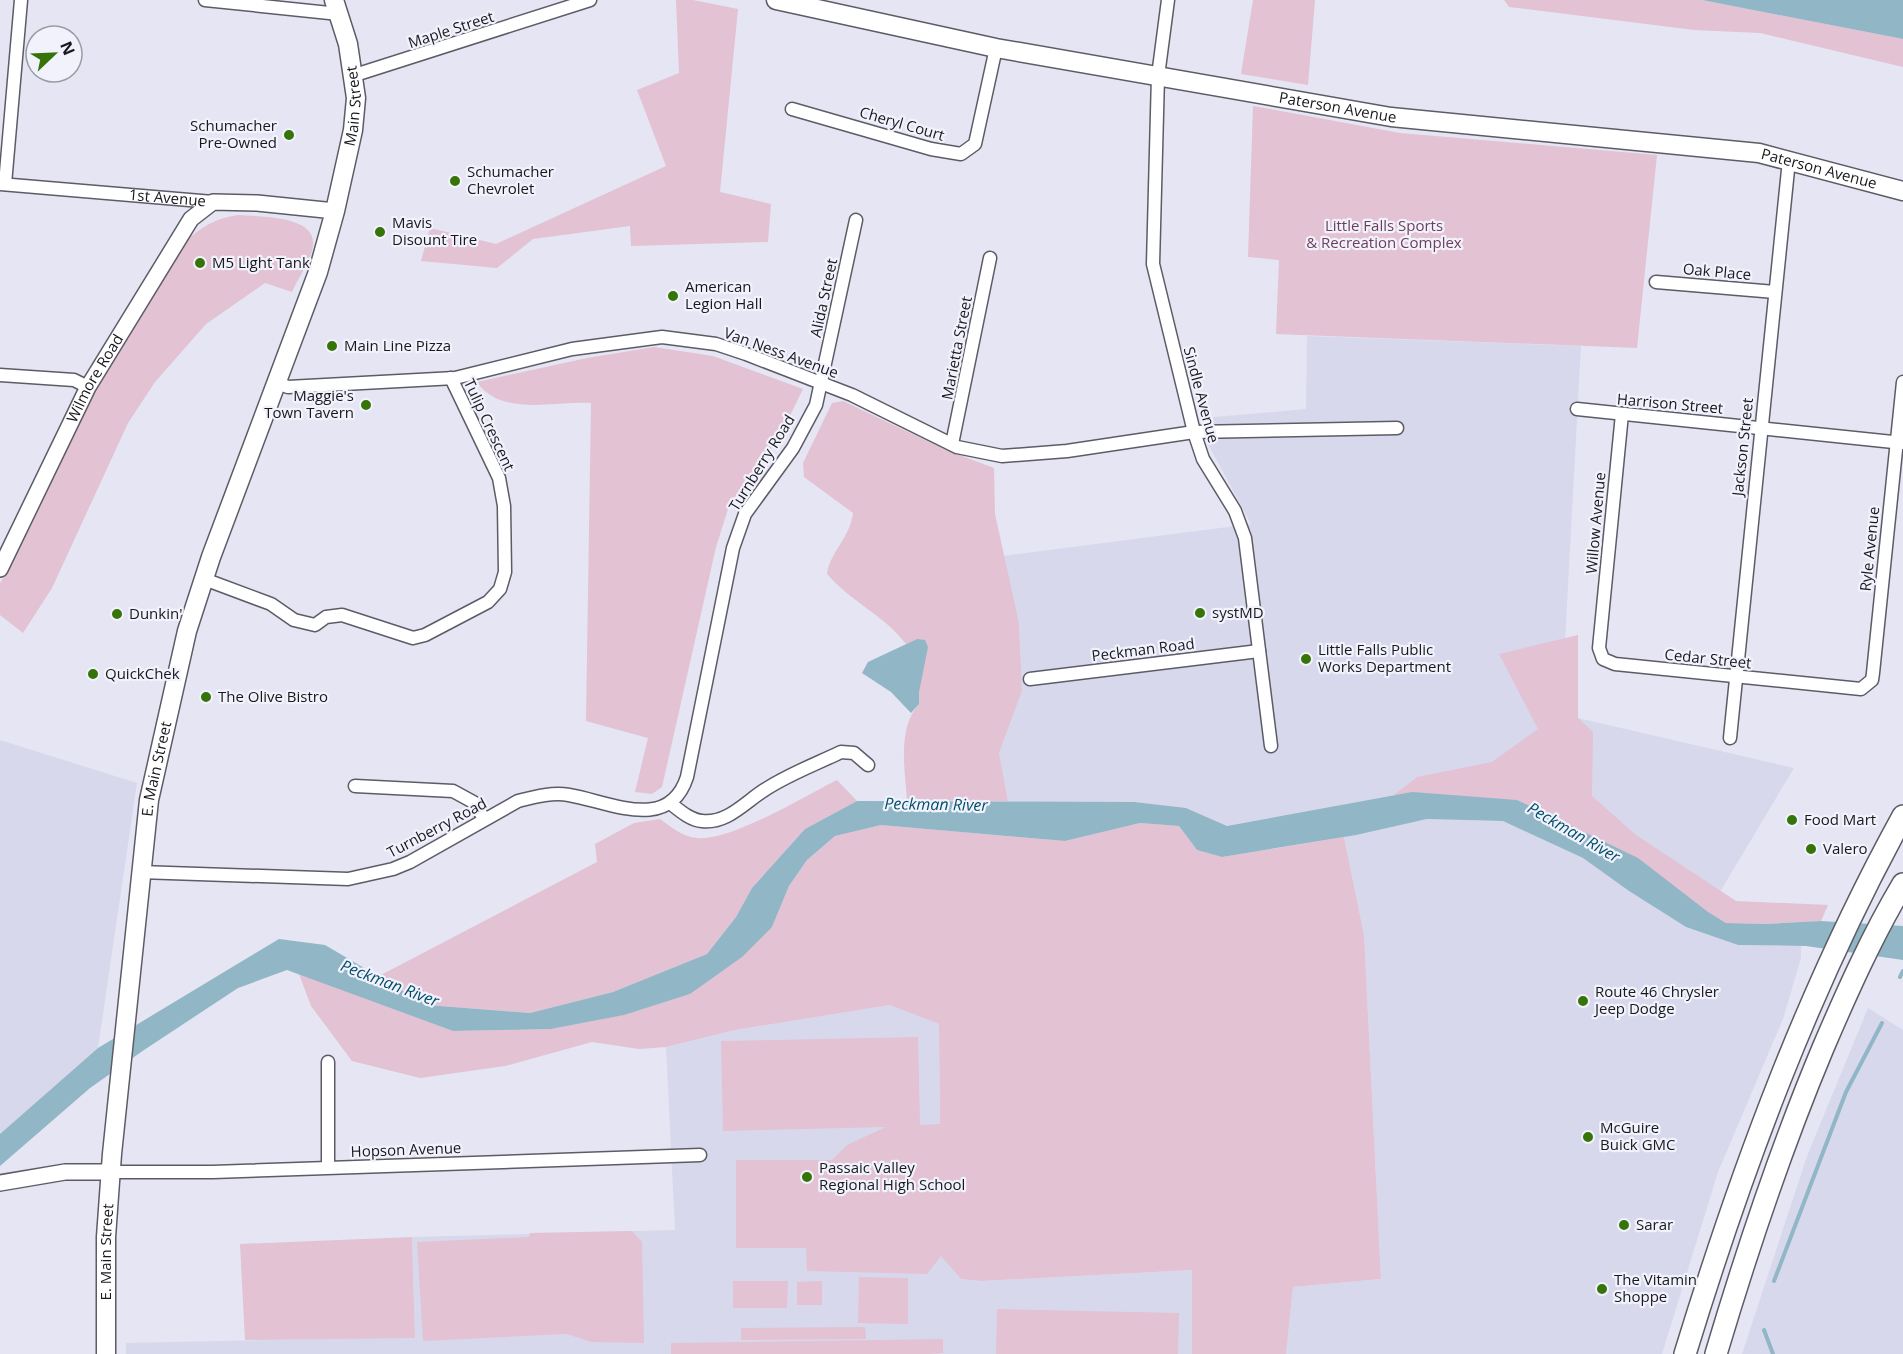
<svg xmlns="http://www.w3.org/2000/svg" width="1903" height="1354" font-family="'Open Sans',sans-serif">
<style>
.built{fill:#d8d8ed}
.green{fill:#e2c2d3}
.water{fill:#91b6c6}
.lines{fill:none;stroke-linecap:round;stroke-linejoin:round}
.stream{stroke:#91b6c6;stroke-width:4}
.minor-casing{stroke:#5c5c67;stroke-width:15}
.tertiary-casing{stroke:#5c5c67;stroke-width:18}
.secondary-casing{stroke:#5c5c67;stroke-width:21}
.trunk-casing{stroke:#5c5c67;stroke-width:24}
.minor{stroke:#fff;stroke-width:12}
.tertiary{stroke:#fff;stroke-width:15}
.secondary{stroke:#fff;stroke-width:18}
.trunk{stroke:#fff;stroke-width:21}
.poi-dot{fill:#36740a;stroke:#f2f2fd;stroke-width:2}
.labels{text-anchor:middle;stroke-width:4.5;stroke-linejoin:round;paint-order:stroke}
.street-label{font-size:15px;fill:#18181d;stroke:#f2f2fd}
.poi-label{font-size:15px;fill:#18181d;stroke:#f2f2fd;text-anchor:start}
.park-label{font-size:15px;fill:#6e3e59;stroke:#f2f2fd}
.water-label{font-size:16px;font-style:italic;fill:#014f67;stroke:#f2f2fd}
</style>
<rect width="100%" height="100%" fill="#e5e5f3"/>
<path class="built" d="M1307,336L1581,346L1562,696L1578,718L1794,768L1708,912L1638,858L1412,792L1227,826L1186,808L1008,801L999,753L1022,691L1019,623L1003,556L1251,524L1208,444L1203,418L1306,409Z
M0,740L137,783L98,1048L0,1134Z
M1427,819L1503,821L1583,858L1629,891L1686,927L1738,945L1801,946V958L1783,1019L1718,1172L1662,1354H1286L1293,1287L1381,1279L1364,935L1344,837Z
M890,1005L939,1024L940,1124L960,1279L982,1281L1193,1270L1192,1354H126V1343L415,1337L412,1237L675,1230L666,1047L735,1030Z
M1868,1008L1903,1030V1354H1742L1807,1156Z"/>
<path class="green" d="M676,0H693L738,9L720,192L771,204L768,242L631,246L630,226L533,239L497,268L421,261L430,228L496,244L666,166L637,90L679,73Z
M1253,0H1315L1308,85L1241,74Z
M1504,0H1702L1903,39V67L1760,33L1694,30L1509,7Z
M1253,106L1400,133L1657,155L1637,348L1276,334L1279,260L1248,257Z
M238,215C259,217 316,215 313,245C312,259 298,278 292,292L265,283L206,324L155,382L128,423L52,588L23,633L0,615V583L11,566L85,409L184,243C201,227 215,218 238,215Z
M654,347L713,356L803,389L780,436L728,509L716,547L662,787L652,794L635,792L648,738L586,721L591,403C554,401 501,417 477,382L587,358Z
M843,401L946,450L994,468L995,514L1019,623L1022,691L999,753L1008,801L907,800C905,770 897,728 919,704L917,639L906,644C884,615 851,602 827,574C830,552 850,538 853,513L804,477L803,463L832,403Z
M1578,635V718L1593,732L1592,796L1636,835L1736,901L1828,905L1821,921L1766,924L1726,923L1517,800L1394,795L1417,777L1492,762L1538,729L1499,654Z
M837,780L857,801L805,829L752,888L736,917L707,954L613,992L530,1013L427,1005L379,976L597,862L595,844L634,823L660,819C671,827 683,837 697,838C730,842 805,796 837,780Z
M1140,823L1179,826L1197,850L1222,857L1344,837L1364,935L1381,1279L1293,1287L1286,1354H1192V1270L981,1281L961,1279L941,1256L927,1274L807,1271L806,1248H736V1160H832L847,1145L886,1127L723,1131L721,1041L918,1037L920,1125L940,1124L939,1024L890,1005L735,1030L666,1047L639,1049L592,1042L505,1066L420,1078L352,1061L311,1006L299,974L453,1031L551,1029L623,1015L690,994L772,927L789,886L807,860L835,836L881,825L1065,841Z
M632,1231L642,1242L644,1343L591,1342L567,1334L423,1341L417,1242L529,1237L530,1233Z
M412,1237L415,1338L245,1340L240,1244Z
M859,1277L908,1278V1324L858,1323Z
M733,1281H788L787,1308H733Z
M822,1281V1305H797V1282Z
M997,1309L1179,1313L1178,1354H996Z
M865,1327L866,1339L741,1340V1328Z
M943,1339V1353L930,1354H671V1343Z"/>
<path class="water" d="M1702,0H1903V39Z
M917,639L925,640L928,647L919,692V704L911,713L891,692L862,673L868,662Z
M1412,792L1517,800L1638,858L1708,912L1726,923L1766,924L1821,921L1903,926V960L1806,946L1738,945L1686,927L1629,891L1583,858L1503,821L1427,819L1356,835L1222,857L1197,850L1179,826L1140,823L1065,841L881,825L835,836L807,860L789,886L772,927L742,957L690,994L624,1015L551,1029L453,1031L287,970L238,988L144,1050L90,1088L0,1166V1134L98,1048L279,939L325,945L427,1005L530,1013L613,992L707,954L736,917L752,888L805,829L857,801L1134,802L1186,808L1227,826Z"/>
<g class="lines">
<path class="stream" d="M1900,977L1903,971
M1774,1281L1846,1092L1882,1023
M1764,1330L1773,1354"/>
<defs>
<g id="minor">
<path d="M205,0L339,14"/>
<path d="M1168,0L1158,76L1153,264L1194,432L1203,459L1235,511L1245,538L1271,746"/>
<path d="M355,75L590,0"/>
<path d="M792,109L931,149L961,154L975,144L996,48"/>
<path id="s1" d="M0,184L213,202"/>
<path d="M5,184L21,0"/>
<path d="M1656,282L1775,292"/>
<path d="M0,375L74,380L88,387"/>
<path d="M277,383L288,387L455,378L572,349L662,337L716,344L746,354L852,395L957,447L1002,456L1067,451L1194,432L1397,428"/>
<path d="M1577,409L1903,443"/>
<path d="M1622,414L1599,648L1603,659L1615,664L1861,689L1872,680L1873,673L1903,382"/>
<path d="M952,444L990,258"/>
<path d="M204,579L271,604L294,620L315,625L326,617L342,615L413,638L425,635L488,602L500,589L505,572L504,506L499,478L451,378"/>
<path d="M1030,679L1259,651"/>
<path d="M1730,738L1789,160"/>
<path d="M355,786L453,791L475,803L484,819"/>
<path d="M670,803C679,810 690,820 702,821C728,824 746,801 766,789C789,774 816,764 841,752L854,753L868,765"/>
<path d="M140,872L348,879L393,869L410,862L518,801C534,797 552,792 569,795C610,802 669,833 687,777L733,548L745,514L793,448L816,405L856,220"/>
<path d="M328,1167V1062"/>
<path d="M112,1172H213L700,1155"/>
</g>
<g id="tertiary">
<path id="s2" d="M0,569L88,387L191,219L213,202L257,203L335,211"/>
<path d="M0,1183L65,1172H112"/>
</g>
<g id="secondary">
<path id="s3" d="M776,0L996,48L1391,117L1759,153L1903,191"/>
<path id="s4" d="M106,1354V1237L112,1154L149,800L187,631L211,557L318,272L335,211L353,130L356,98L348,44L334,0"/>
</g>
<path id="trunk" d="M1685,1354C1742,1168 1809,987 1903,816
M1716,1354C1747,1250 1781,1148 1823,1048C1847,992 1872,936 1903,884"/>
</defs>
<use href="#minor" class="minor-casing"/>
<use href="#tertiary" class="tertiary-casing"/>
<use href="#secondary" class="secondary-casing"/>
<use href="#trunk" class="trunk-casing"/>
<use href="#minor" class="minor"/>
<use href="#tertiary" class="tertiary"/>
<use href="#secondary" class="secondary"/>
<use href="#trunk" class="trunk"/>
</g>
<g class="poi-dot">
<circle cx="289" cy="135" r="6"/>
<circle cx="455" cy="181" r="6"/>
<circle cx="380" cy="232" r="6"/>
<circle cx="200" cy="263" r="6"/>
<circle cx="673" cy="296" r="6"/>
<circle cx="332" cy="346" r="6"/>
<circle cx="366" cy="405" r="6"/>
<circle cx="1200" cy="613" r="6"/>
<circle cx="117" cy="614" r="6"/>
<circle cx="1306" cy="659" r="6"/>
<circle cx="93" cy="674" r="6"/>
<circle cx="206" cy="697" r="6"/>
<circle cx="1792" cy="820" r="6"/>
<circle cx="1811" cy="849" r="6"/>
<circle cx="1583" cy="1001" r="6"/>
<circle cx="1588" cy="1137" r="6"/>
<circle cx="807" cy="1177" r="6"/>
<circle cx="1624" cy="1225" r="6"/>
<circle cx="1602" cy="1289" r="6"/>
</g>
<g class="labels">
<g class="street-label">
<text transform="translate(451 30) rotate(-18)" y="5">Maple Street</text>
<text dy="5" stroke="none"><textPath href="#s4" startOffset="1282">Main Street</textPath></text>
<text dy="5" stroke="none"><textPath href="#s3" startOffset="572">Paterson Avenue</textPath></text>
<text transform="translate(902 124) rotate(16)" y="5">Cheryl Court</text>
<text dy="5" stroke="none"><textPath href="#s3" startOffset="1058">Paterson Avenue</textPath></text>
<text dy="5" stroke="none"><textPath href="#s1" startOffset="168">1st Avenue</textPath></text>
<text transform="translate(1717 272) rotate(5)" y="5">Oak Place</text>
<text transform="translate(824 298) rotate(-78)" y="5">Alida Street</text>
<text transform="translate(957 348) rotate(-79)" y="5">Marietta Street</text>
<text transform="translate(781 353) rotate(20)" y="5">Van Ness Avenue</text>
<text dy="5" stroke="none"><textPath href="#s2" startOffset="213">Wilmore Road</textPath></text>
<text transform="translate(1201 395) rotate(75)" y="5">Sindle Avenue</text>
<text transform="translate(1670 404) rotate(5)" y="5">Harrison Street</text>
<text transform="translate(489 425) rotate(65)" y="5">Tulip Crescent</text>
<text transform="translate(1743 447) rotate(-84)" y="5">Jackson Street</text>
<text transform="translate(762 463) rotate(-58)" y="5">Turnberry Road</text>
<text transform="translate(1596 523) rotate(-85)" y="5">Willow Avenue</text>
<text transform="translate(1870 549) rotate(-84)" y="5">Ryle Avenue</text>
<text transform="translate(1143 650) rotate(-7)" y="5">Peckman Road</text>
<text transform="translate(1708 659) rotate(6)" y="5">Cedar Street</text>
<text dy="5" stroke="none"><textPath href="#s4" startOffset="588">E. Main Street</textPath></text>
<text transform="translate(437 828) rotate(-28)" y="5">Turnberry Road</text>
<text transform="translate(406 1150) rotate(-2)" y="5">Hopson Avenue</text>
<text dy="5" stroke="none"><textPath href="#s4" startOffset="102">E. Main Street</textPath></text>
</g>
<g class="poi-label">
<text x="277" y="131" text-anchor="end">Schumacher<tspan x="277" dy="17">Pre-Owned</tspan></text>
<text x="467" y="177">Schumacher<tspan x="467" dy="17">Chevrolet</tspan></text>
<text x="392" y="228">Mavis<tspan x="392" dy="17">Disount Tire</tspan></text>
<text x="212" y="268">M5 Light Tank</text>
<text x="685" y="292">American<tspan x="685" dy="17">Legion Hall</tspan></text>
<text x="344" y="351">Main Line Pizza</text>
<text x="354" y="401" text-anchor="end">Maggie's<tspan x="354" dy="17">Town Tavern</tspan></text>
<text x="1212" y="618">systMD</text>
<text x="129" y="619">Dunkin'</text>
<text x="1318" y="655">Little Falls Public<tspan x="1318" dy="17">Works Department</tspan></text>
<text x="105" y="679">QuickChek</text>
<text x="218" y="702">The Olive Bistro</text>
<text x="1804" y="825">Food Mart</text>
<text x="1823" y="854">Valero</text>
<text x="1595" y="997">Route 46 Chrysler<tspan x="1595" dy="17">Jeep Dodge</tspan></text>
<text x="1600" y="1133">McGuire<tspan x="1600" dy="17">Buick GMC</tspan></text>
<text x="819" y="1173">Passaic Valley<tspan x="819" dy="17">Regional High School</tspan></text>
<text x="1636" y="1230">Sarar</text>
<text x="1614" y="1285">The Vitamin<tspan x="1614" dy="17">Shoppe</tspan></text>
</g>
<g class="park-label">
<text x="1384" y="231">Little Falls Sports<tspan x="1384" dy="17">&amp; Recreation Complex</tspan></text>
</g>
<g class="water-label">
<text transform="translate(936 804) rotate(1)" y="6">Peckman River</text>
<text transform="translate(1574 832) rotate(30)" y="6">Peckman River</text>
<text transform="translate(390 983) rotate(21)" y="6">Peckman River</text>
</g>
</g>
<g transform="translate(54 54) rotate(67)"><circle r="28" fill="#f2f2fd" stroke="#9b9ba3" stroke-width="1.5"/>
<path d="M0-4.5L10 22L0 15L-10 22Z" fill="#36740a"/>
<text y="-9" font-size="16" font-weight="bold" text-anchor="middle" fill="#18181d">N</text>
</g>
</svg>
